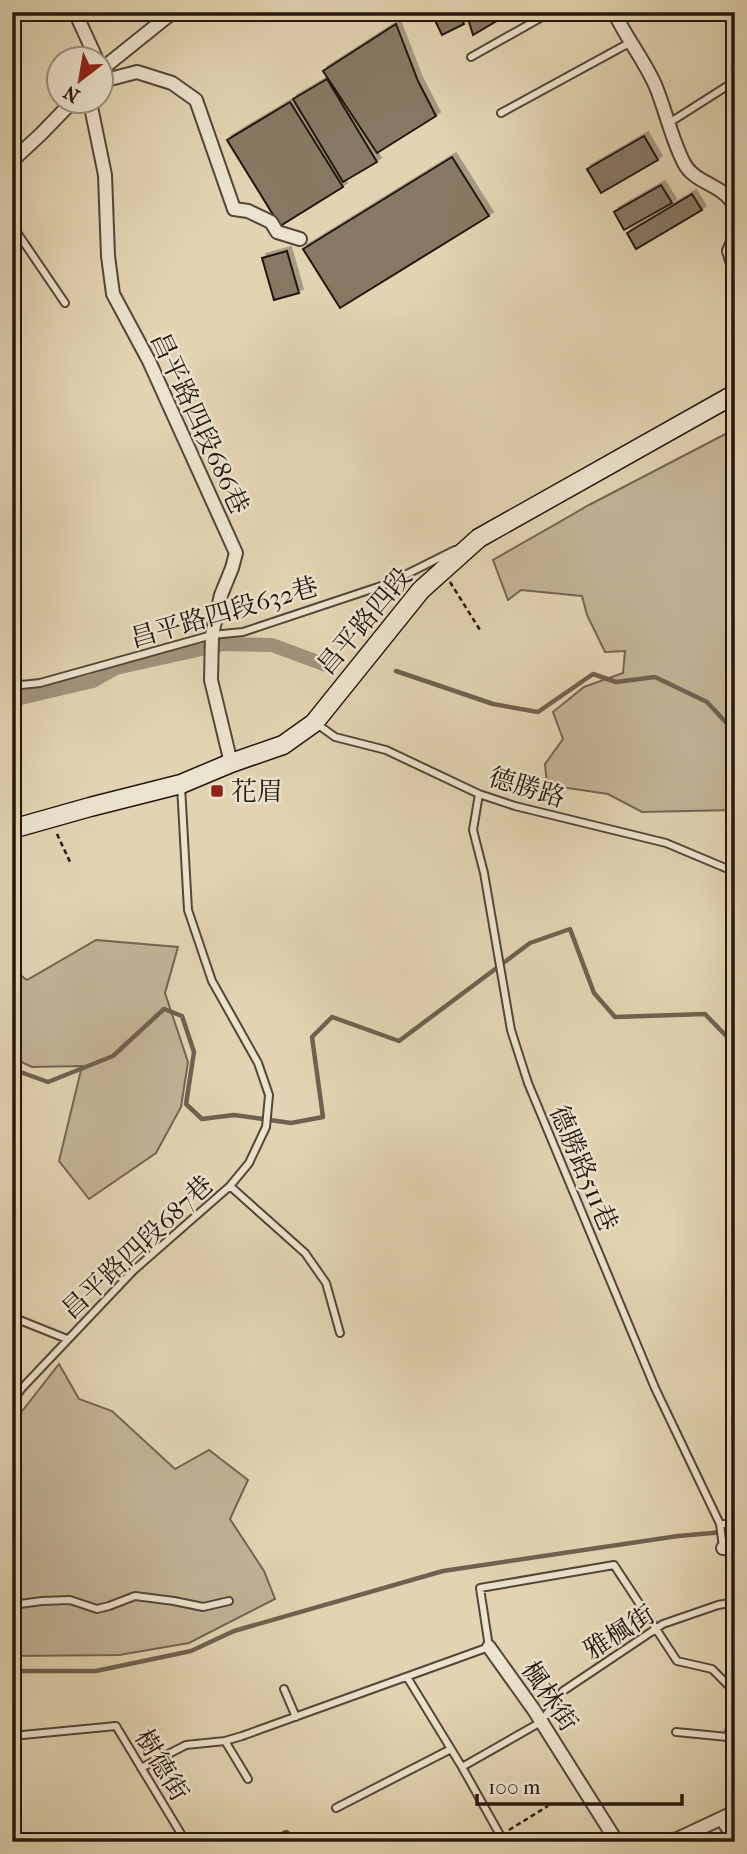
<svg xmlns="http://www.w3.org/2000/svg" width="747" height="1854" font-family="'IM FELL French Canon','Noto Serif TC',serif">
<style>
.green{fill:#c2b496;stroke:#736552;stroke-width:2}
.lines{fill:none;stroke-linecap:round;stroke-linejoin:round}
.stream{stroke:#6f6150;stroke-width:4.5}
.canal{stroke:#a1937b;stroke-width:14}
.building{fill:#877964;stroke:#24160f;stroke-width:2;filter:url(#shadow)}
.lane-casing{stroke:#544638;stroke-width:10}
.street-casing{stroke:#544638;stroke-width:16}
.secondary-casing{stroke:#24160f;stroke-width:21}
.path{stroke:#24160f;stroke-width:2.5;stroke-dasharray:5 3.5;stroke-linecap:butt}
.lane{stroke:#ece3cd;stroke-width:6}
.street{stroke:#ece3cd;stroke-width:12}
.secondary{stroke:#ece3cd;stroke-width:18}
.poi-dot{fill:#8f2418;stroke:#ece3cd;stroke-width:2.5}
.labels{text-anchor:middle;stroke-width:5;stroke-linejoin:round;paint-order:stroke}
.street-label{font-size:26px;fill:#24160f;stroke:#ece3cd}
.poi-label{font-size:26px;fill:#24160f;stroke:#ece3cd;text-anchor:start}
</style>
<defs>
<filter id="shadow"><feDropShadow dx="4" dy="-4" stdDeviation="0" flood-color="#0004"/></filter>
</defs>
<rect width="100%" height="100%" fill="#e2d4b2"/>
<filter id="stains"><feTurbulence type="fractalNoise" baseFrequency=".00286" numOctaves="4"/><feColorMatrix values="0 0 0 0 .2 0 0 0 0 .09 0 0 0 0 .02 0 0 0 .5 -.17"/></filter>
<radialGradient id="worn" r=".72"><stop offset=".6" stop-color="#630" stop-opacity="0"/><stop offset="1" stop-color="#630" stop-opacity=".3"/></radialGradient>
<path class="green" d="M735,429V810L642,812L608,794L547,785L545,764L563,739L553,712L584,687L623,673L625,651L605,652L587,615L582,596L521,590L508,600L493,560L589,505Z
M96,940L178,947L165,993L188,1062L181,1107L156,1153L89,1199L59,1161L82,1066L32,1067L15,1059L12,1047V969L27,980Z
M59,1364L79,1399L112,1411L175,1469L209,1450L248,1480L230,1519L264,1571L275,1599L189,1643L119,1655L12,1656V1424Z"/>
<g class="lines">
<path class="stream" d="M396,671L493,704L538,712L593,674L616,682L655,677L707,702L735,732
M12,1069L48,1082L113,1056L164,1009L182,1016L194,1052L186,1104L202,1119L234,1115L291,1123L323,1117L312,1037L332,1017L399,1041L530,943L570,929L594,993L615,1017L705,1014L735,1045
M12,1671H96L191,1651L234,1631L443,1571L678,1536L735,1531"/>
<path class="canal" d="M12,700L93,681L116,668L224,644L272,645L326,665"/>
</g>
<path class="building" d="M431,12H458L464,24L442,35Z
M466,12H512L473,35Z
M396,24L418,81L436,116L377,153L323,71Z
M327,79L377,162L343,182L293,99Z
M290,102L343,187L280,226L227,140Z
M644,136L658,160L601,193L587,169Z
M452,157L489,216L340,308L303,249Z
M661,185L672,203L624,230L614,212Z
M692,194L702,210L636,249L627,233Z
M287,251L299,293L274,300L262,258Z"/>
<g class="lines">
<defs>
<path id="lane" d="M471,57L551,12
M501,113L631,42
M669,123L735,81
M12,225L65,303
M12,686L40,683L212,635L243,632L387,584L455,550
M317,724L335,737L386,750L479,794L515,806L666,843L735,872
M479,794L473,830L484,873L511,1030L528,1083L655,1388L720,1524H735
M230,1186L305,1253L326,1283L340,1333
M12,1317L67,1339
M12,1402L22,1388L134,1270L230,1186L249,1163L266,1127L269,1095L258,1063L212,981L188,910L181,786
M720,1524L723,1548
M12,1605L42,1601L70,1600L97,1609L109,1606L135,1596L174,1601L203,1607L229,1601
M407,1677L462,1767L504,1842
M284,1689L296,1717
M735,1706L728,1737L735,1749
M676,1732L728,1737
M12,1736L116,1726L186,1842
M225,1741L248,1779
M462,1767L541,1722L563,1691L663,1624L718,1605L735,1602
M141,1768L186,1745L225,1741L242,1736L489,1647L480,1588L614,1565L677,1661L712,1669L735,1692
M336,1808L451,1749
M719,1820L733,1842
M274,1842L286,1835L290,1842"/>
<path id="street" d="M75,12L97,60
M614,12C626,38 645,61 656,87C666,112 672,140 684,163C695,185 726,184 735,208
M102,69L110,79L137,72L172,83L196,100L234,209L248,211L271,222L277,232L300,239
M102,69L173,12
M90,102L105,175L108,256L113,294L149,361L236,553L232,568L221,595L212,635L211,680L231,763
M12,161L41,134L72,102
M735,237L729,251L735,270
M723,1548L735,1549
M489,1647L534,1710L617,1842
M671,1842L735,1812"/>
<path id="secondary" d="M12,829L90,807L181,784L231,763L283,745L314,723L421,590L479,538L735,394"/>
</defs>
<use href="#lane" class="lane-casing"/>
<use href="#street" class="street-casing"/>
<use href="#secondary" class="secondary-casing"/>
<path class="path" d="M450,582L480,630
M57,834L71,864
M509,1830L548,1806"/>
<use href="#lane" class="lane"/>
<use href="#street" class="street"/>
<use href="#secondary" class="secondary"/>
</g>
<rect class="poi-dot" x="210" y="784" width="14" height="14" rx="3.5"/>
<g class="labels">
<g class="street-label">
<text transform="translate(200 423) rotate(65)" y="9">昌平路四段686巷</text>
<text transform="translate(224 612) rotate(-16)" y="9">昌平路四段632巷</text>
<text transform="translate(364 621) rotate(-50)" y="9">昌平路四段</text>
<text transform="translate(527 787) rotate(17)" y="9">德勝路</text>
<text transform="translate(584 1168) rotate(67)" y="9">德勝路511巷</text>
<text transform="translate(137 1247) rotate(-43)" y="9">昌平路四段687巷</text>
<text transform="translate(619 1632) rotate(-32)" y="9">雅楓街</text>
<text transform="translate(550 1696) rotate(56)" y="9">楓林街</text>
<text transform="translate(162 1765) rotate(59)" y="9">樹德街</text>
</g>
<g class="poi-label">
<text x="231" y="800">花眉</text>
</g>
</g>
<rect width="747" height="1854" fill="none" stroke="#e2d4b2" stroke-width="42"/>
<rect x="14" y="14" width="719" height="1826" fill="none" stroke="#24160f" stroke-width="3.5"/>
<rect x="21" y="21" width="705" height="1812" fill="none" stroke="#24160f" stroke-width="2"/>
<g transform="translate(80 80) rotate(211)"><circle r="33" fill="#ece3cd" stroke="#9c9181" stroke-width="2"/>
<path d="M0-5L12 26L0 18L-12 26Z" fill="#8f2418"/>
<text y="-10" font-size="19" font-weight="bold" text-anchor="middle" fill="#24160f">N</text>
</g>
<path d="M477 1794v10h205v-10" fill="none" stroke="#24160f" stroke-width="3.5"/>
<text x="488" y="1794" font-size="21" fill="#24160f" stroke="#ece3cd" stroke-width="5" paint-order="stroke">100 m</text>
<rect width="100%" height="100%" filter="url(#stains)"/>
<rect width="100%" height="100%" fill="url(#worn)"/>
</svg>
